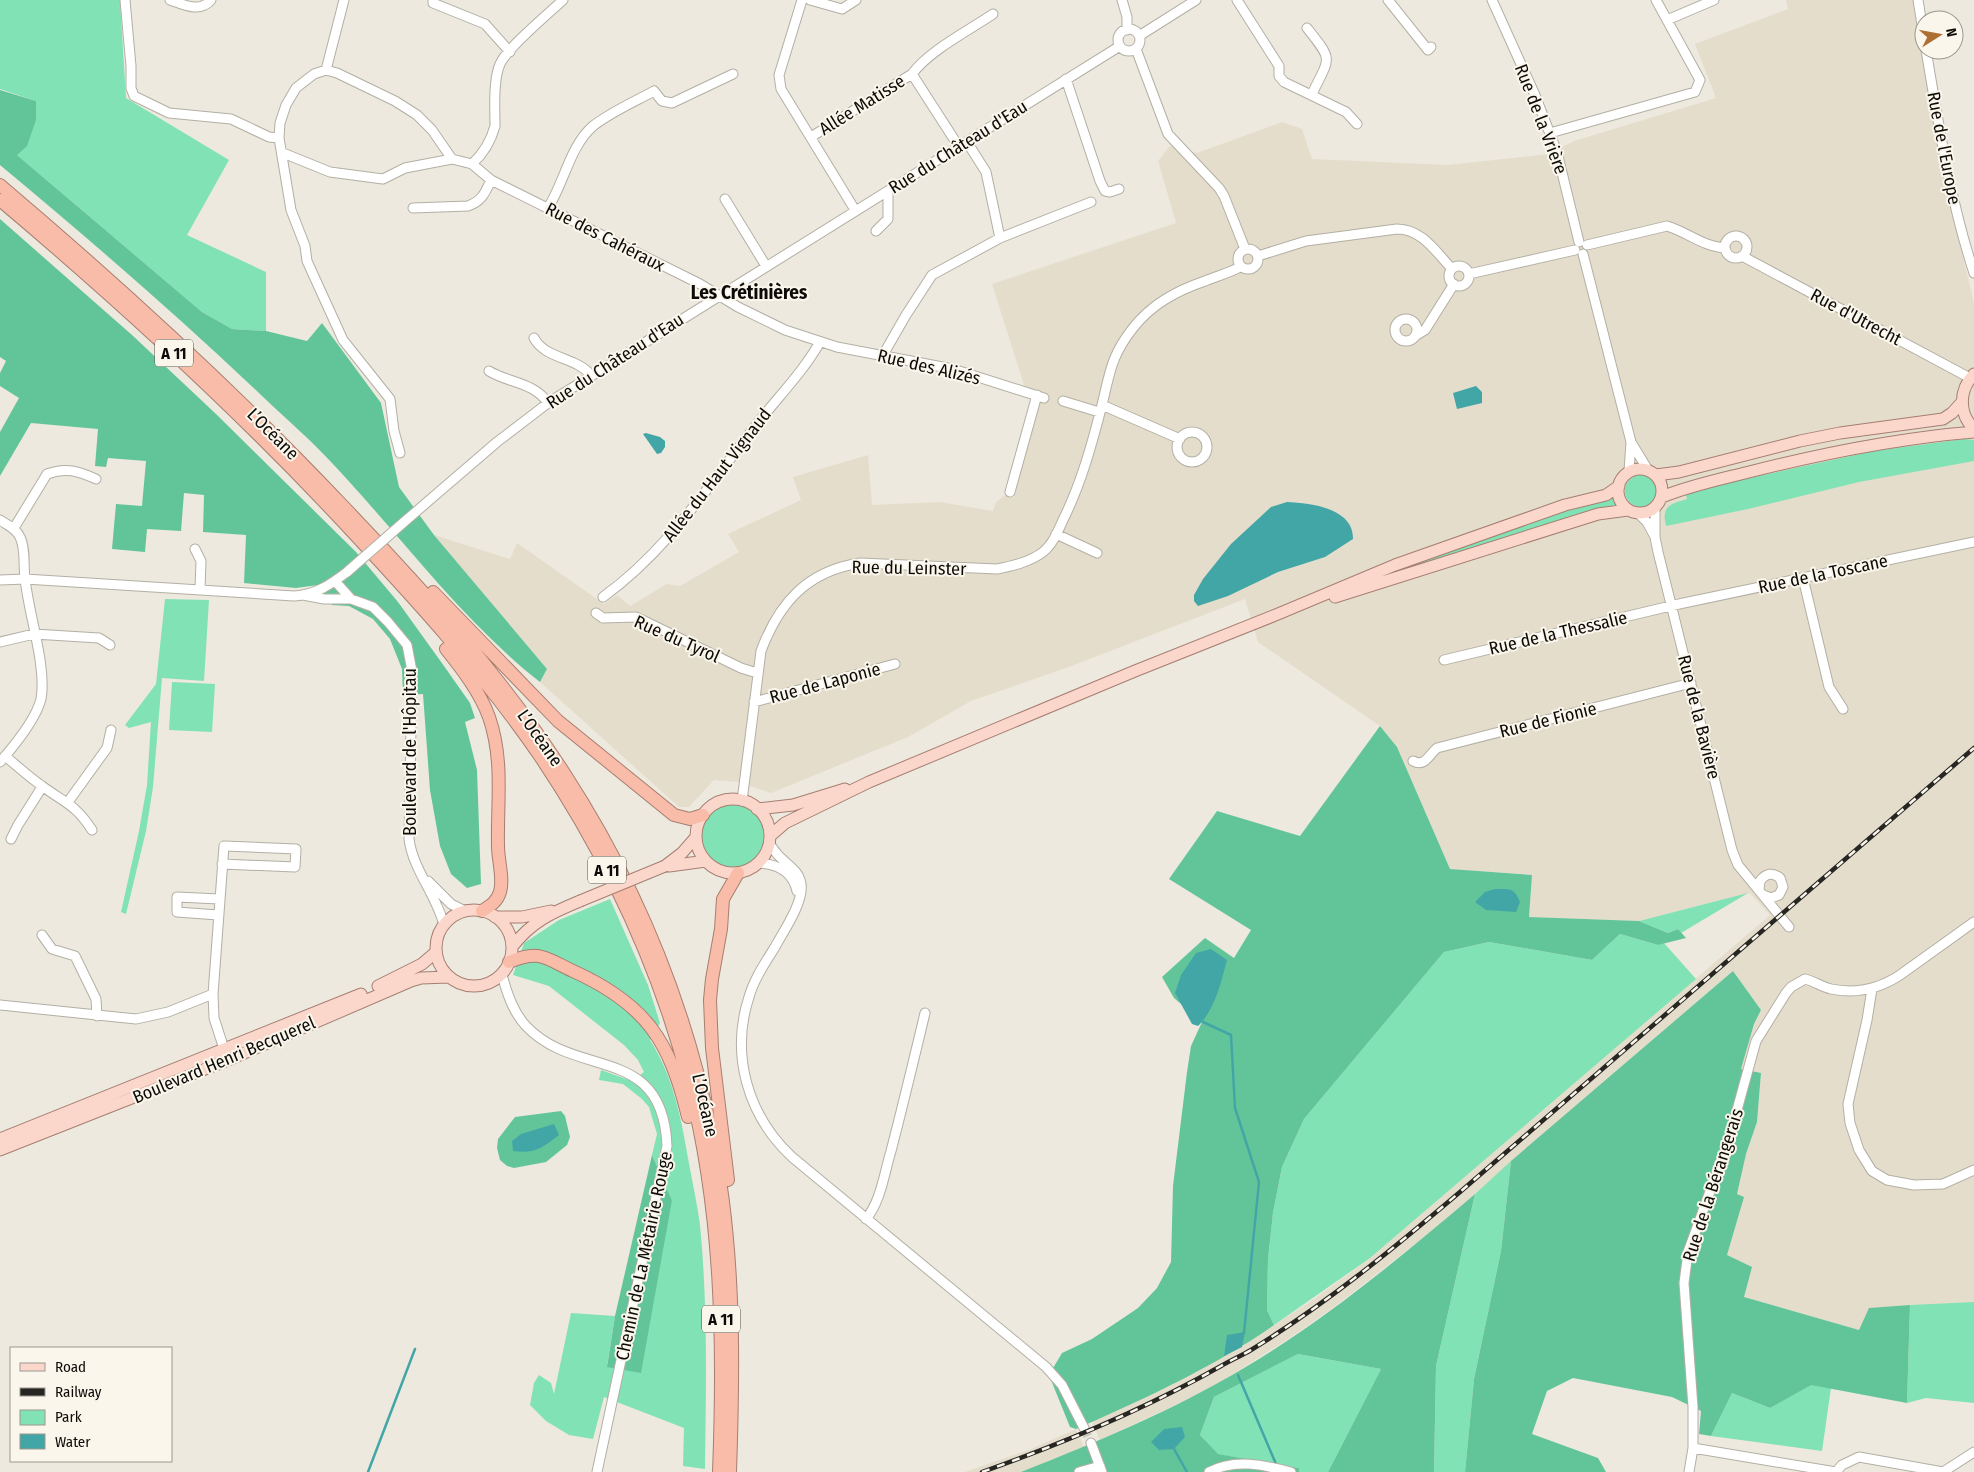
<svg xmlns="http://www.w3.org/2000/svg" width="1974" height="1472" font-family="'Fira Sans Condensed',sans-serif">
<style>
.built{fill:#e4ddcb}
.green{fill:#81e2b5}
.forest{fill:#62c599}
.water{fill:#43a6a6}
.lines{fill:none;stroke-linecap:round;stroke-linejoin:round}
.stream{stroke:#43a6a6;stroke-width:2.5}
.minor-tunnel{stroke:#cbc8be;stroke-width:9;stroke-dasharray:9 4.5;stroke-linecap:butt}
.minor-casing{stroke:#b3afa4;stroke-width:11}
.major-casing{stroke:#a67e71;stroke-width:13}
.highway-casing{stroke:#a67e71;stroke-width:14}
.minor{stroke:#fff;stroke-width:9}
.major{stroke:#fbd7cb;stroke-width:11}
.highway{stroke:#f9bca9;stroke-width:12}
.rail-casing{stroke:#282622;stroke-width:4.5}
.rail{stroke:#faf6eb;stroke-width:2.5;stroke-dasharray:8;stroke-linecap:butt}
.minor-bridge-casing{stroke:#b3afa4;stroke-width:11;stroke-linecap:butt}
.major-bridge-casing{stroke:#a67e71;stroke-width:13;stroke-linecap:butt}
.minor-bridge{stroke:#fff;stroke-width:9}
.major-bridge{stroke:#fbd7cb;stroke-width:11}
.labels{text-anchor:middle;stroke-width:4;stroke-linejoin:round;paint-order:stroke}
.shield{fill:#faf6eb;stroke:#54524c;stroke-width:1}
.shield-label{font-size:16px;font-weight:bold;fill:#0d0b08}
.street-label{font-size:18px;fill:#0d0b08;stroke:#faf6eb}
.neighbourhood-label{font-size:19px;font-weight:bold;fill:#0d0b08;stroke:#faf6eb}
</style>
<rect width="100%" height="100%" fill="#ede9de"/>
<path class="built" d="M1786,0H1919L1924,31V50H1927L1957,232L1974,303V1302L1870,1308L1859,1330L1744,1297L1727,1255L1743,1198L1737,1194L1746,1154L1757,1122L1761,1074L1741,1069L1754,1024L1761,1010L1733,971L1433,1230L1338,1304L1293,1336L1220,1382L1186,1400L1100,1440L1092,1422L1178,1381L1237,1349L1314,1299L1370,1258L1770,915L1750,893L1639,921L1529,917L1532,875L1450,869L1397,747L1380,726L1258,642L1245,599L1066,668L971,701L908,737L771,793L738,782L714,780L689,807H679L540,682L547,669L434,535L510,559L517,543L604,604L617,595L630,606L667,584L680,586L739,552L728,534L801,500L793,477L868,455L872,505L940,502L993,511L996,502L1005,495L1014,498L1040,392L1025,388L992,284L1176,223L1158,161L1170,146L1197,153L1282,122L1302,129L1312,159L1448,165L1549,154L1574,141L1716,98L1695,44L1788,9Z
M1076,1429L1084,1447L1021,1472H965L1031,1449Z"/>
<path class="green" d="M0,0H120L126,98L229,160L187,235L266,272V331L232,329L202,312L17,155L36,101L0,89Z
M1964,439L1974,440V461L1859,482L1748,509L1666,526C1661,506 1670,504 1687,499L1686,494L1731,482L1874,451Z
M1625 491a16 16 0 1 1 32 0a16 16 0 1 1-32 0Z
M1614,493L1620,506L1365,583V580Z
M165,599L209,600L204,681L162,678L153,787L146,831L126,914L121,912L139,831L147,785L151,722L129,728L125,725L156,684Z
M172,682L215,684L212,732L169,730Z
M702 836a31 31 0 1 1 62 0a31 31 0 1 1-62 0Z
M1748,893L1681,933L1678,929L1668,933L1639,921Z
M610,899L648,985L660,1023L650,1040C673,1076 681,1117 688,1158C692,1180 697,1203 700,1225C708,1306 706,1388 705,1469L683,1466L684,1428L604,1397L593,1439L569,1435L546,1421L530,1405L534,1383L539,1375L551,1383L554,1394L571,1313L615,1316L607,1366L672,1200L652,1155L657,1134L649,1107L642,1099L623,1084L599,1080L601,1070L632,1081L644,1072L638,1060L624,1045L549,986L513,975L524,943L559,920Z
M1620,934L1658,945L1664,943L1696,979L1370,1258L1274,1325L1267,1310L1268,1259L1273,1213L1282,1167L1304,1119L1444,952L1489,942L1592,960Z
M1511,1161L1501,1251L1474,1379L1465,1472H1434L1436,1366L1475,1194Z
M1974,1302V1403L1926,1398L1907,1403L1910,1305Z
M1298,1354L1381,1369L1328,1472H1299V1468L1217,1454L1200,1435L1214,1397Z
M1811,1384L1831,1388L1822,1451L1711,1436L1732,1393L1770,1408Z"/>
<path class="forest" d="M0,90L36,101V120L27,146L17,155L202,312L232,329L266,331L307,341L322,323L381,403L399,487L434,535L547,669L540,682C462,621 400,535 332,463C310,439 285,418 261,395C177,315 89,239 0,165Z
M0,219L132,335L216,414L356,552L398,602L444,666L470,703L475,718L465,722L477,770L481,884L467,888L451,874L440,846L430,790L423,694L403,695L402,669L390,639L373,619L349,606L332,605L318,585L296,588L244,583L246,535L203,532L204,495L184,493L181,531L147,529L145,552L112,549L116,504L142,506L146,461L108,458L106,467L95,466L98,429L31,423L0,476V432L19,398L0,386V373L6,361L0,357Z
M1380,726L1397,747L1450,869L1532,875L1529,917L1639,921L1668,933L1678,929L1686,938L1658,945L1620,934L1592,960L1489,942L1444,952L1304,1119L1282,1167L1273,1213L1268,1259L1267,1310L1274,1325C1215,1366 1150,1396 1085,1425L1076,1429L1070,1427L1049,1375L1062,1353L1092,1339L1138,1308L1157,1288L1171,1262L1173,1186L1187,1072L1191,1046L1202,1022L1174,998L1162,977L1205,938L1234,958L1251,930L1169,879L1217,811L1300,836Z
M1733,971L1761,1010L1754,1024L1741,1069L1761,1073L1757,1122L1746,1154L1737,1194L1744,1197L1727,1255L1752,1267L1744,1297L1859,1330L1869,1308L1910,1305L1907,1403L1811,1385L1770,1408L1732,1393L1711,1436L1699,1434L1701,1411L1672,1397L1573,1378L1547,1391L1532,1434L1598,1458L1606,1472H1465L1474,1379L1501,1251L1511,1161Z
M561,1111L565,1116L570,1137L567,1145L546,1162L514,1168L507,1166L500,1160L497,1148L498,1139L515,1117Z
M652,1155L672,1200L641,1373L607,1367L615,1316Z
M1475,1194L1436,1366L1434,1472H1328L1381,1369L1298,1354L1214,1397L1200,1435L1218,1454L1299,1468V1472H1021C1097,1442 1174,1410 1244,1368C1327,1319 1402,1256 1475,1194Z"/>
<path class="water" d="M1476,386L1482,392V403L1457,409L1453,393Z
M646,433L660,437L665,441V447L661,453L657,454L643,434Z
M1287,502C1310,503 1354,508 1353,539L1325,557L1278,572L1228,596L1198,606L1194,601V595L1203,579L1231,544L1271,507Z
M1495,889C1510,889 1514,887 1520,902L1516,912L1486,910L1475,902L1485,892Z
M1211,949L1227,960C1221,982 1215,1010 1198,1026L1192,1024L1175,993L1181,975L1196,953Z
M554,1124L559,1135C542,1148 535,1154 513,1151L512,1141L521,1134Z
M1245,1332L1242,1347L1224,1356L1227,1335Z
M1182,1427L1185,1437L1174,1449L1159,1450L1151,1442L1164,1429Z"/>
<g class="lines">
<path class="stream" d="M1203,1022L1231,1035L1235,1108L1259,1182L1244,1333
M1238,1375L1276,1464
M1174,1449L1187,1472
M368,1472L415,1349"/>
<path class="minor-tunnel" d="M1084,1428L1091,1443"/>
<defs>
<path id="minor" d="M125,0L131,66V88L134,96L169,113L231,119L269,137L279,138
M170,0C184,5 200,13 211,0
M433,0V3L485,24L510,52
M802,0L779,75L781,89L855,210
M810,0L842,9L856,0
M1122,0L1127,17V30
M1237,0L1279,66V76L1284,82L1346,112L1357,124
M1388,0L1428,50L1431,47
M1492,0L1535,95L1557,152L1579,242
M1918,0L1924,37
M1667,20L1714,0
M1307,28C1334,62 1330,56 1312,94
M1118 40a11 11 0 1 1 22 0a11 11 0 1 1-22 0Z
M1139,36L1196,0
M1136,49L1168,134L1219,188L1224,196L1245,249
M1926,50C1939,126 1950,200 1974,273
M326,70L344,0
M912,74L959,147
M1066,79L1100,181L1105,191L1110,192L1119,189
M1550,133L1695,92L1700,80L1656,0
M811,137L912,74C930,50 968,31 993,14
M967,142L986,172L1000,238
M283,153L330,172L383,179L405,168L452,159
M472,164C483,154 491,141 495,126C495,109 493,80 500,64C507,48 548,14 563,0
M725,199L766,266
M413,208L468,206C482,201 485,193 491,180
M548,208C564,183 570,146 593,126C611,112 634,102 654,91L662,101L672,103L733,74
M876,231L888,219V191
M1725 247a11 11 0 1 1 22 0a11 11 0 1 1-22 0Z
M1587,245L1667,226C1687,232 1704,247 1725,248
M1238 259a10 10 0 1 1 20 0a10 10 0 1 1-20 0Z
M1583,254L1631,442L1629,471
M1258,256L1306,241L1397,229C1422,229 1436,252 1452,269
M1742,256L1970,378
M1449 276a10 10 0 1 1 20 0a10 10 0 1 1-20 0Z
M1469,274L1575,250
M1395 330a11 11 0 1 1 22 0a11 11 0 1 1-22 0Z
M1415,336L1425,330L1454,284
M534,338C545,359 576,357 591,375
M883,355L906,315L932,275L1000,238L1091,202
M489,371C508,383 534,382 548,403
M1063,401L1099,412
M1102,405L1180,439
M1177 447a15 15 0 1 1 30 0a15 15 0 1 1-30 0Z
M1631,442L1648,470
M400,453L394,431L390,399L343,340L307,261L305,246L291,210L279,138L280,123L286,105L296,88L314,74L326,70L337,73L395,101L417,115L432,130L452,159L472,164L491,180L700,284L738,307L785,330L837,347L953,369L1044,398
M1010,492L1037,395
M1655,508V537L1658,552L1732,850L1738,865L1789,927
M1638,513L1647,522L1654,535
M0,520C7,525 16,528 20,537C26,549 23,565 25,578C28,612 47,667 41,699C36,719 14,746 0,762
M404,522L497,442L548,403L1120,46
M14,528L47,474C66,467 78,471 96,479
M1056,534L1097,553
M195,549L201,561L200,589
M1803,578L1829,687L1843,709
M0,580L25,579L294,596C316,595 331,584 347,572
M335,581L351,599
M303,595L324,599H351L373,607L388,622L407,645L412,671L409,839C413,870 436,894 444,925
M603,597C667,551 709,485 757,424C778,397 803,372 820,342
M596,613L603,618L636,617L741,668L757,673
M0,642L34,634L99,638L110,645
M1444,660L1679,604L1974,542
M754,702L895,664
M5,756C17,766 29,777 42,786C65,803 75,804 92,830
M1413,761C1425,767 1428,756 1437,748L1691,683
M742,801L761,651C779,603 807,571 860,563L997,569C1012,566 1030,562 1043,552C1053,544 1058,531 1063,520C1081,484 1092,444 1102,405C1110,372 1111,356 1133,328C1152,304 1176,291 1205,281C1217,276 1229,273 1240,267
M68,802L107,748L111,730
M11,839L18,825L42,787
M769,843C772,847 775,852 778,855C787,865 799,870 801,884C804,902 783,932 775,947C765,963 754,979 749,997C730,1055 748,1116 792,1157L1046,1367L1062,1385L1084,1428
M759,863C777,864 793,872 797,891
M222,864L295,867L296,849L224,846L213,994L214,1018L226,1055
M428,881L451,904L465,911
M1759,890L1760,881C1766,873 1773,872 1780,878L1783,887L1779,895L1771,898L1763,895
M218,915L177,912V897L219,899
M42,935L52,949L75,956L96,999L97,1016
M502,975C507,993 513,1012 526,1026C577,1080 663,1043 667,1146L597,1472
M1872,989L1867,1020L1848,1104L1850,1123L1859,1150L1872,1171L1887,1180L1914,1185L1943,1184L1974,1170
M0,1005L136,1019L168,1012L213,994
M866,1219C881,1201 884,1174 891,1151C903,1105 914,1059 925,1013
M1091,1443L1102,1472
M1693,1448L1836,1472
M1079,1472L1100,1466
M1209,1472C1235,1458 1263,1465 1291,1472
M1689,1472L1693,1448V1407L1684,1283L1688,1252L1729,1139L1756,1041L1786,993L1791,987L1805,979C1814,981 1822,987 1831,989C1856,994 1879,989 1900,975L1974,922
M1836,1472L1842,1465L1859,1457L1943,1472
M1943,1472L1974,1452"/>
<path id="major" d="M1974,374C1959,390 1958,413 1974,429
M1618 491a22 22 0 1 1 44 0a22 22 0 1 1-44 0Z
M1656,475L1679,472L1800,441L1840,433L1943,419L1952,413L1962,402
M1662,497C1691,485 1722,479 1753,471C1825,453 1900,438 1974,432
M1335,597L1598,514L1628,510
M696 836a37 37 0 1 1 74 0a37 37 0 1 1-74 0Z
M757,809L793,805L845,789
M770,836L785,823L869,782L1135,671L1278,614L1395,565L1565,505L1606,495L1619,486
M665,866L682,853L696,837
M669,866L706,861
M436 948a38 38 0 1 1 76 0a38 38 0 1 1-76 0Z
M495,917H522L551,911
M512,947C531,922 551,913 580,901
M378,986L422,964L436,952
M0,1139L361,994
M0,1150L228,1060L411,981L421,978L449,977"/>
<path id="highway" d="M0,185C119,286 234,391 341,504C421,588 501,675 564,773C635,882 685,1004 711,1131C735,1243 734,1358 730,1472
M0,200C122,303 239,410 347,526C415,599 483,673 540,756C607,856 659,966 689,1083C722,1211 724,1341 719,1472
M433,592L558,721L674,815L690,819L703,815
M446,649C462,669 480,692 489,717C504,760 497,802 498,846C498,861 504,878 500,892C497,902 490,906 482,911
M509,962C540,949 545,958 573,971C646,1004 670,1041 688,1117
M728,1180L712,1048L710,1000L712,979L721,929L723,899L738,873"/>
</defs>
<use href="#minor" class="minor-casing"/>
<use href="#major" class="major-casing"/>
<use href="#highway" class="highway-casing"/>
<use href="#minor" class="minor"/>
<use href="#major" class="major"/>
<use href="#highway" class="highway"/>
<defs>
<path id="rail" d="M982,1472C1064,1443 1145,1409 1221,1366C1231,1360 1241,1356 1251,1350C1326,1304 1393,1249 1460,1192L1974,748"/>
</defs>
<use href="#rail" class="rail-casing"/>
<use href="#rail" class="rail"/>
<defs>
<path id="minor-bridge" d="M347,572L404,522"/>
<path id="major-bridge" d="M580,901L665,866"/>
</defs>
<use href="#minor-bridge" class="minor-bridge-casing"/>
<use href="#major-bridge" class="major-bridge-casing"/>
<use href="#minor-bridge" class="minor-bridge"/>
<use href="#major-bridge" class="major-bridge"/>
</g>
<g class="labels">
<g class="shield">
<rect x="155" y="339.5" width="38" height="27" rx="4"/>
<rect x="588" y="856.5" width="38" height="27" rx="4"/>
<rect x="702" y="1305.5" width="38" height="27" rx="4"/>
</g>
<g class="shield-label">
<text x="174" y="359">A 11</text>
<text x="607" y="876">A 11</text>
<text x="721" y="1325">A 11</text>
</g>
<g class="street-label">
<text transform="translate(862 105) rotate(-32)" y="6">Allée Matisse</text>
<text transform="translate(1541 119) rotate(69)" y="6">Rue de la Vrière</text>
<text transform="translate(958 147) rotate(-32)" y="6">Rue du Château d'Eau</text>
<text transform="translate(1944 148) rotate(79)" y="6">Rue de l'Europe</text>
<text transform="translate(605 237) rotate(27)" y="6">Rue des Cahéraux</text>
<text transform="translate(1856 317) rotate(28)" y="6">Rue d'Utrecht</text>
<text transform="translate(615 361) rotate(-33)" y="6">Rue du Château d'Eau</text>
<text transform="translate(929 367) rotate(13)" y="6">Rue des Alizés</text>
<text transform="translate(273 434) rotate(45)" y="6">L’Océane</text>
<text transform="translate(717 475) rotate(-52)" y="6">Allée du Haut Vignaud</text>
<text transform="translate(909 568) rotate(1)" y="6">Rue du Leinster</text>
<text transform="translate(1823 574) rotate(-12)" y="6">Rue de la Toscane</text>
<text transform="translate(1558 633) rotate(-13)" y="6">Rue de la Thessalie</text>
<text transform="translate(677 639) rotate(24)" y="6">Rue du Tyrol</text>
<text transform="translate(825 683) rotate(-15)" y="6">Rue de Laponie</text>
<text transform="translate(1699 717) rotate(76)" y="6">Rue de la Bavière</text>
<text transform="translate(1548 720) rotate(-14)" y="6">Rue de Fionie</text>
<text transform="translate(540 738) rotate(55)" y="6">L’Océane</text>
<text transform="translate(410 752) rotate(-90)" y="6">Boulevard de l'Hôpitau</text>
<text transform="translate(224 1060) rotate(-23)" y="6">Boulevard Henri Becquerel</text>
<text transform="translate(705 1105) rotate(77)" y="6">L’Océane</text>
<text transform="translate(1713 1185) rotate(-72)" y="6">Rue de la Bérangerais</text>
<text transform="translate(644 1256) rotate(-78)" y="6">Chemin de La Métairie Rouge</text>
</g>
<g class="neighbourhood-label">
<text x="749" y="299">Les Crétinières</text>
</g>
</g>
<rect x="10" y="1347" width="162" height="115" fill="#faf6eb" stroke="#9b9890"/>
<rect x="20" y="1363" width="25" height="8" fill="#fbd7cb" stroke="#9b9890"/>
<text x="55" y="1372" font-size="15" fill="#0d0b08">Road</text>
<rect x="20" y="1388" width="25" height="8" fill="#282622" stroke="#9b9890"/>
<text x="55" y="1397" font-size="15" fill="#0d0b08">Railway</text>
<rect x="20" y="1410" width="25" height="15" fill="#81e2b5" stroke="#9b9890"/>
<text x="55" y="1422" font-size="15" fill="#0d0b08">Park</text>
<rect x="20" y="1434" width="25" height="15" fill="#43a6a6" stroke="#9b9890"/>
<text x="55" y="1447" font-size="15" fill="#0d0b08">Water</text>
<g transform="translate(1939 35) rotate(79)"><circle r="24" fill="#faf6eb" stroke="#9b9890"/>
<path d="M0-4L9 19L0 12L-9 19Z" fill="#ad7033"/>
<text y="-8" font-size="14" font-weight="bold" text-anchor="middle" fill="#0d0b08">N</text>
</g>
</svg>
